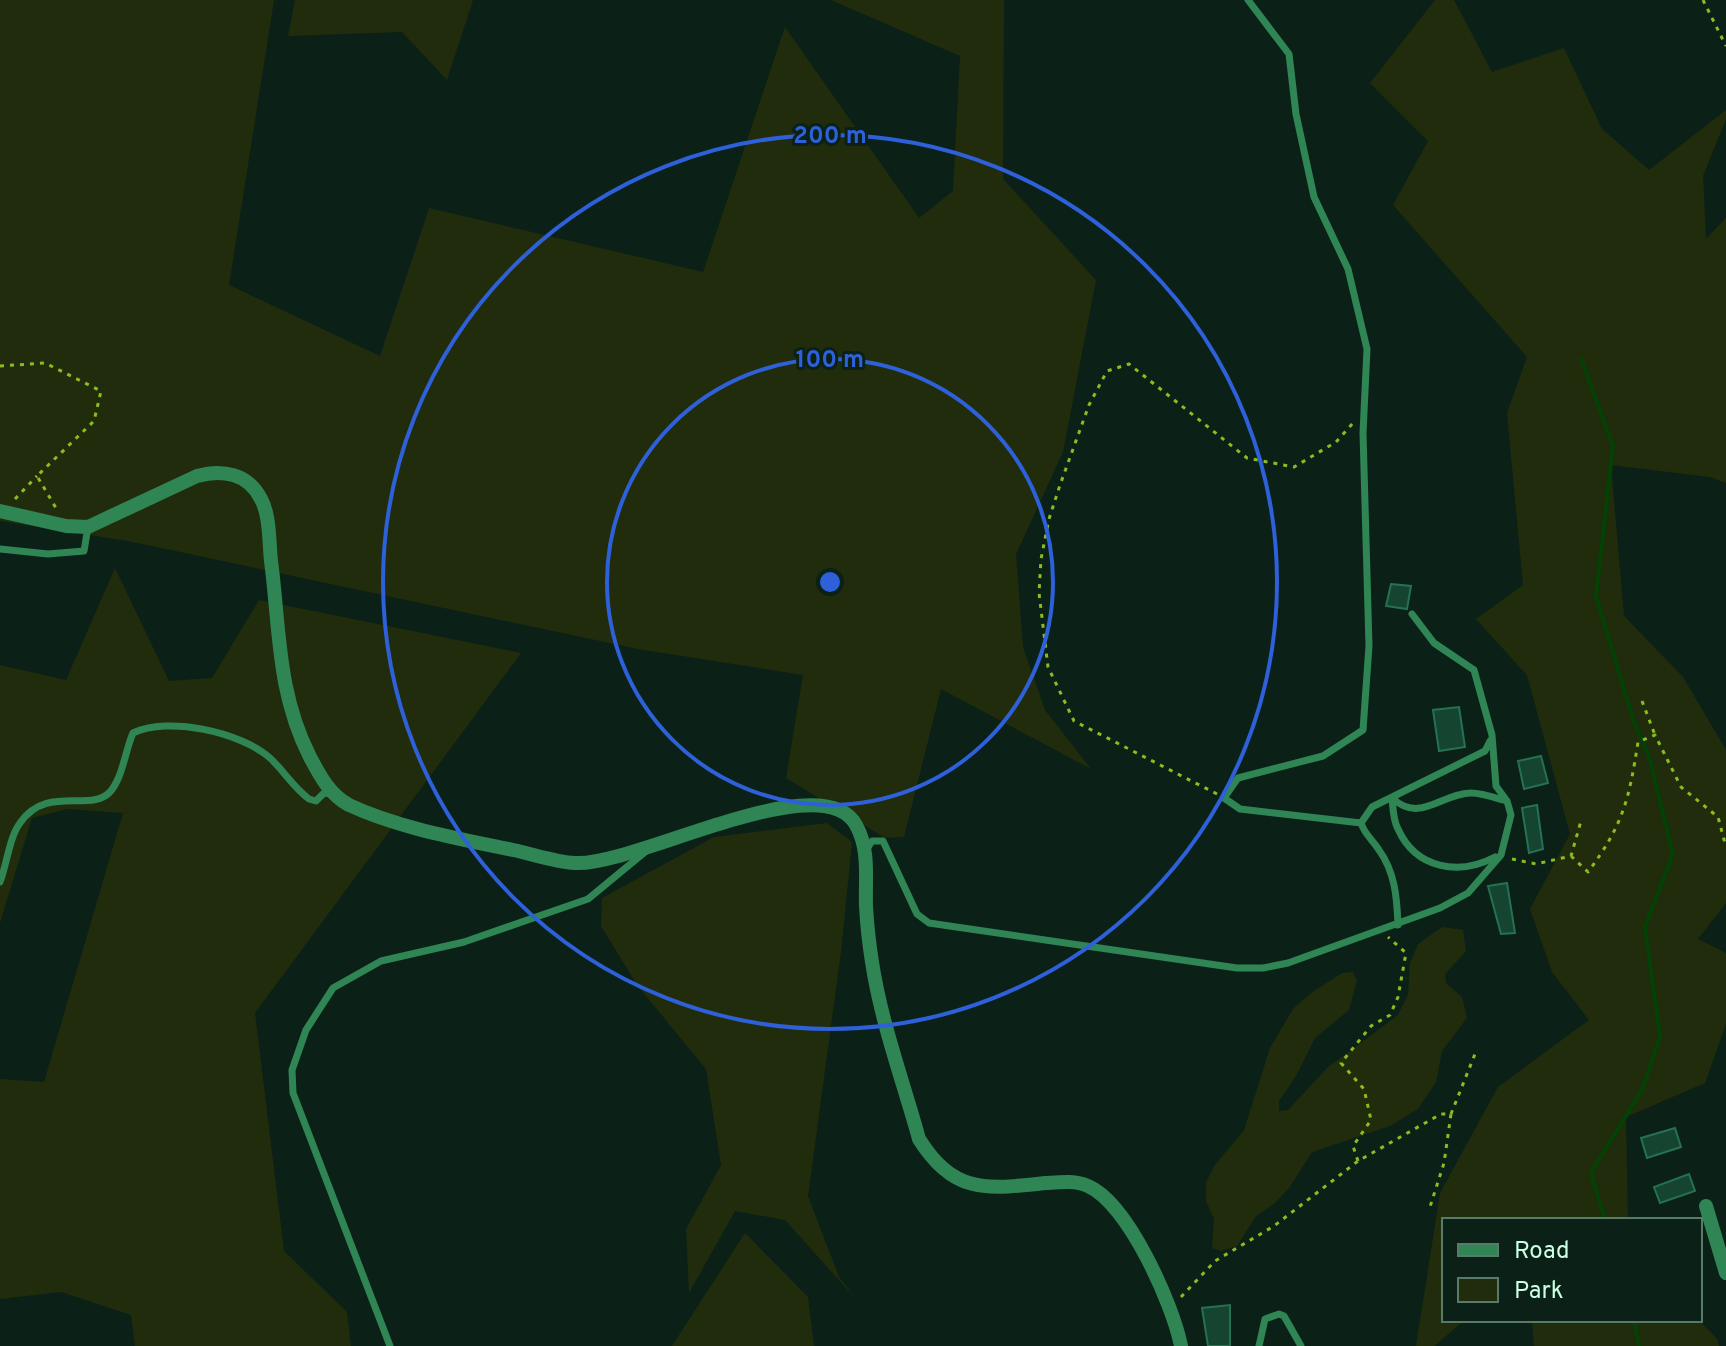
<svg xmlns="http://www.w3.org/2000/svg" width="1726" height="1346" font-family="Overpass,sans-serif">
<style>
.green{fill:#212c0d}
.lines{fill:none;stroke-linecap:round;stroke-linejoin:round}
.stream{stroke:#044105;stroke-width:4}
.building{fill:#154430;stroke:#247251;stroke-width:2}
.path{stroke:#8bbd21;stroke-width:3;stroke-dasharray:4 6;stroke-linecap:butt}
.service{stroke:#308554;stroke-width:7}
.minor{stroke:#308554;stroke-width:14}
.ring{fill:none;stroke:#2e60d9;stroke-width:4}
.centre{fill:#2e60d9;stroke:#0b2117;stroke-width:4}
.ring-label{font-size:24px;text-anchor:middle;font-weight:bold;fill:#2e60d9;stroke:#0b2117;stroke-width:6;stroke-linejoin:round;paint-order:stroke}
</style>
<rect width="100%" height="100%" fill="#0b2117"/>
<path class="green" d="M0,0H274L229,285L380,356L429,208L703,272L785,27L919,218L953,191L960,56L831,0H1004L1003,179L1096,280L1063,452L1016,554L1023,647L1045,710L1091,769L941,689L904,837L885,838L786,778L803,675L638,649L128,541L0,521Z
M295,0H473L447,80L402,32L288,36Z
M1435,0H1454L1492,72L1564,48L1602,129L1649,170L1726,110V119L1703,176L1706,239L1726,218V483L1710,477L1611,465L1624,616L1683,677L1726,750V903L1698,939L1726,953V1024L1705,1083L1626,1117L1628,1220H1444V1320H1464L1435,1346H1416L1440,1193L1498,1087L1589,1020L1552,972L1530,909L1570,834L1527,675L1476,619L1523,585L1507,413L1527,357L1393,205L1428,141L1370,83Z
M115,568L169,681L212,678L259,600L521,653L255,1013L284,1251L347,1312L351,1346H135L131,1315L61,1292L0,1299V1079L44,1082L123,813L67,809L32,818L0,923V665L66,680Z
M827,823L852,842L841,952L808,1196L839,1277L856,1299L785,1220L735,1211L689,1293L686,1229L721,1165L706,1069L637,985L601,926L602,898L714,837Z
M1442,927L1463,930L1466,951L1445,974L1446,983L1462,997L1467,1018L1442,1051L1436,1082L1418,1109L1390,1126L1312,1152L1289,1188L1274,1204L1256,1216L1237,1246L1221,1251L1212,1248L1214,1219L1206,1201V1182L1215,1165L1244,1130L1270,1048L1293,1009L1311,993L1342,973L1353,972L1357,981L1349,1010L1315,1038L1296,1076L1279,1101V1111L1288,1110L1327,1068L1398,1015L1408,995L1410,963L1418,944Z
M745,1233L808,1297L814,1346H672Z
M1532,1320H1699L1717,1339L1719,1346H1534Z"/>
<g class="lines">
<path class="stream" d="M1581,359L1613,446L1596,596L1633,719L1649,756L1673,854L1645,927L1660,1036L1643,1088L1591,1173L1605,1220
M1634,1320L1639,1346"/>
</g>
<path class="building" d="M1391,584L1411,586L1407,609L1386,606Z
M1459,707L1465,747L1439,751L1433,710Z
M1541,756L1548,783L1524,789L1518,761Z
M1537,805L1543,849L1529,853L1522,808Z
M1507,883L1515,933L1501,934L1488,886Z
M1675,1128L1681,1147L1647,1158L1641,1138Z
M1689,1174L1695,1191L1660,1203L1654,1187Z
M1230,1305V1346H1208L1202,1308Z"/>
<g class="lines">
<path class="path" d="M1703,0L1726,46
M0,366L45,363L101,391L94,421L37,476L56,508
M15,499L37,476
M1642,701L1655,735
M1217,794L1074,721L1048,667L1039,593L1041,559L1049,519L1060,485L1089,405L1107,371L1129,364L1247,458L1294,467L1336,442L1353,423
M1571,856L1588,872C1623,825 1629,800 1638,742L1655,735L1681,787L1718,817L1726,847
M1512,859L1536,864L1571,856L1581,821
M1451,1114L1475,1054
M1358,1161L1353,1146L1371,1120L1364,1089L1341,1063L1371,1026L1390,1015L1398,997L1406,953L1388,937
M1181,1297L1215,1261L1274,1226L1358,1161L1441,1114H1451L1444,1163L1429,1210"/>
<path class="service" d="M1248,0L1289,54L1296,114L1314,197L1348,269L1367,349L1363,433L1369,646L1363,730L1323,756L1238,778L1224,798L1240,809L1361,823C1365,835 1372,839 1379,850C1395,872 1397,898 1398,925
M0,549L48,554L84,551L88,527
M1392,798C1393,808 1393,820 1398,829C1416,869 1459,876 1495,857
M1392,798C1420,824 1442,793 1471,793C1481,793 1493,797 1503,800
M1361,823L1372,807L1485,751L1490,741
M867,849L872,841H883L917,914L929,923L1237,968H1263L1288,963L1440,908L1468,893L1501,855L1511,815L1507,801L1496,786L1492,735L1474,670L1434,643L1412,614
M0,882C7,864 9,838 20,823C47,784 90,813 110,792C123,777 125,751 133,733C168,716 241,732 270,758C284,771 293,787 309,799L316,801L324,793L331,794
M390,1346L293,1093L292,1070L306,1030L333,988L381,961L464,942L588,899L645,852
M1259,1346L1265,1319L1279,1314L1284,1316L1301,1346"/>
<path class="minor" d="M0,511L66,526L88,527L197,476C222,469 248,473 261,499C270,515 269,542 271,561C280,630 277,692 310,757C320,776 330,795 349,805C398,828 461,839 513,850C533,854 555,862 575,863C633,867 822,763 856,825C870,850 865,878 866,906C867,925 869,943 872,962C881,1022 903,1081 919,1139C954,1195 987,1189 1046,1183C1060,1182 1075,1180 1088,1186C1128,1203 1173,1305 1181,1346
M1706,1206L1726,1273"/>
</g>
<g class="ring">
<circle cx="830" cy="582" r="223"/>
<circle cx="830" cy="582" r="447"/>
</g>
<circle cx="830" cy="582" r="12" class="centre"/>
<g class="ring-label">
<text x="830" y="143">200 m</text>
<text x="830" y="367">100 m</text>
</g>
<rect x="1442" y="1218" width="260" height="104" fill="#0b2117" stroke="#587a69" stroke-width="2"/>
<rect x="1458" y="1244" width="40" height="12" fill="#308554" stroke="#587a69" stroke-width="2"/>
<text x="1514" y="1258" font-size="24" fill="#cbffe4">Road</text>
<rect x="1458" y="1278" width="40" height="24" fill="#212c0d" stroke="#587a69" stroke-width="2"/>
<text x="1514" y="1298" font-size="24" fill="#cbffe4">Park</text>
</svg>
